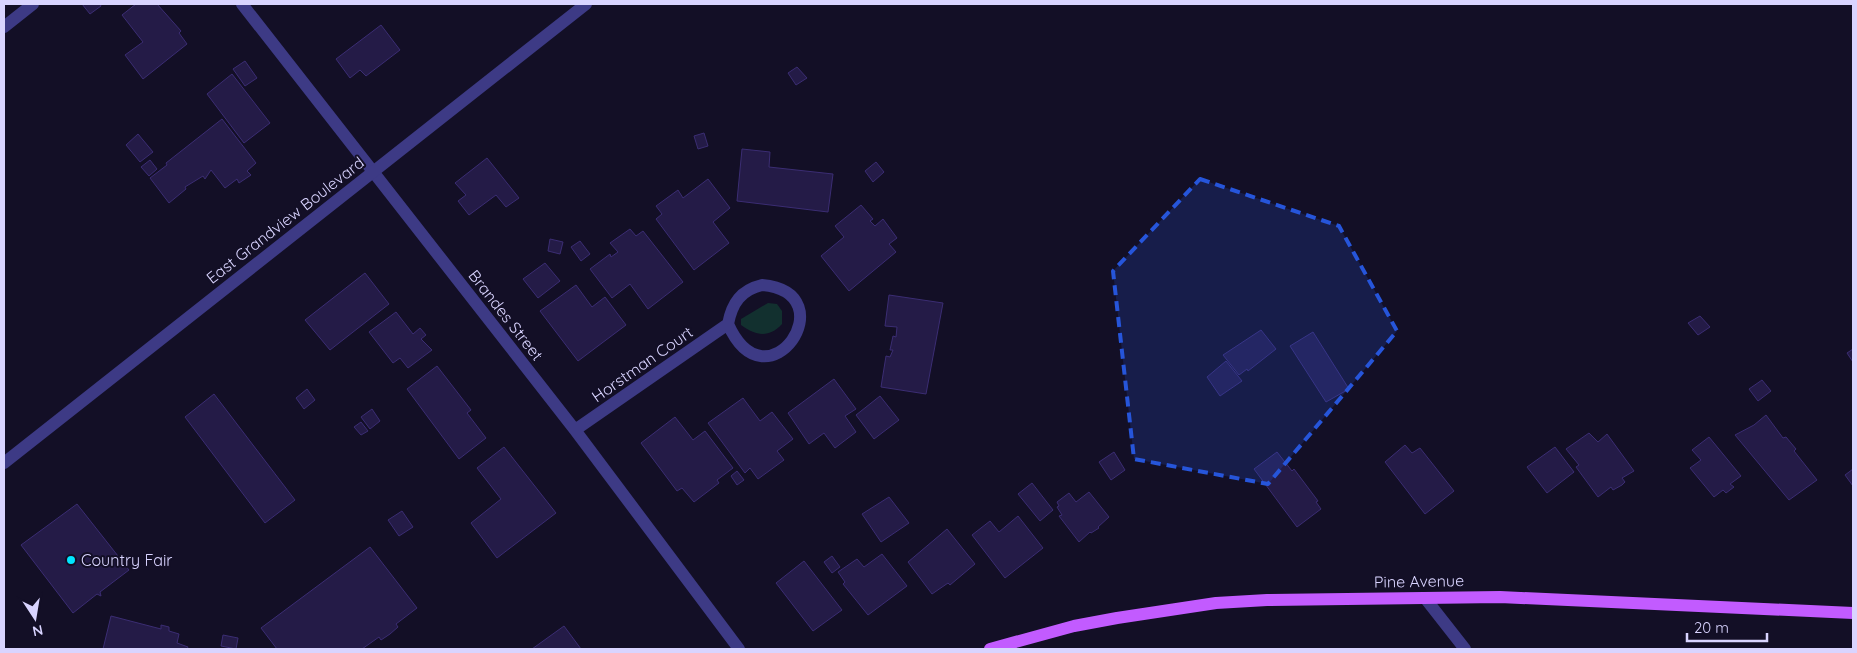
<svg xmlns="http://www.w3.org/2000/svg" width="1857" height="653" font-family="Quicksand,sans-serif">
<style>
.green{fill:#12302f}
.building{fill:#241b47;stroke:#3b2d73}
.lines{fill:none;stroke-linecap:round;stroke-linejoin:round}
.minor{stroke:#3d3a85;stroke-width:12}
.tertiary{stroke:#3d3a85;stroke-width:12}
.primary{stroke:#c25bff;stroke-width:12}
.marked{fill:#2655da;fill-opacity:0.2;stroke:#2655da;stroke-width:4;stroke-dasharray:10 6;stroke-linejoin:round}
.poi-dot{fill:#00e5ff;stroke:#130f26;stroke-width:2}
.labels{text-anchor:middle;stroke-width:4;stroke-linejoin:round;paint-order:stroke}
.street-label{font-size:16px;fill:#d9d4ff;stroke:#130f26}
.poi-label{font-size:16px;fill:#d9d4ff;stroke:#130f26;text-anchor:start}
</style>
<rect width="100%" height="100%" fill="#130f26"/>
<path class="green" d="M768,303L777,304L782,311V324C769,338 756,336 741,325V319Z"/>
<path class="building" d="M82,4H100L101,6L90,14Z
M136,4H157L181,31L179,33L187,44L143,79L125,55L143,42L122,15Z
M381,25L400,50L366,76L360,70L350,78L336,59Z
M245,61L257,78L245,86L233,69Z
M797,67L807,78L796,85L788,73Z
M232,74L270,123L244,143L207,94Z
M222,119L256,163L247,171L251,175L239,183L237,179L225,188L211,170L205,179L203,176L185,187L186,189L169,203L150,178L167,165L166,163Z
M704,133L708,146L698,149L694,136Z
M138,134L153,152L140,162L126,145Z
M742,149L770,152L769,167L833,174L828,212L737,201Z
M487,158L519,198L506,207L496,195L469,215L458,201L466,195L455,183Z
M150,160L157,169L149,176L141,167Z
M876,162L884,172L873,182L865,171Z
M708,179L730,208L713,222L729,243L694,270L656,219L662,214L656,206L678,190L683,198Z
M861,205L873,219L870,221L875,226L883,219L897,238L889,244L896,252L849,291L821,256L844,237L835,226Z
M630,229L636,236L643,231L683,282L648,309L630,284L612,298L590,269L610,254L611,257L618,252L610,243Z
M550,239L563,242L560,254L548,251Z
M580,241L590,254L581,261L571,247Z
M545,263L560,281L538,298L523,279Z
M365,273L389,304L330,350L305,320Z
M576,285L592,307L605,297L626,325L578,361L540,311Z
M889,295L943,303L926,394L881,387L886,356L890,357L893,350H890L893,336L896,337L897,327L885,326Z
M396,312L413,334L420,328L426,335L421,339L432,350L408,368L400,358L393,363L369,332Z
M1700,316L1710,327L1698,335L1688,323Z
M1261,330L1276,349L1248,371L1247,369L1239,375L1223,355Z
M1313,332L1349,389L1326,402L1290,346Z
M1853,349V362L1847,353Z
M1226,361L1242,381L1220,396L1207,377Z
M437,366L471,410L467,413L486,438L459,459L407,389Z
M834,379L856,409L845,416L856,432L835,448L824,433L809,444L788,413Z
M1762,380L1771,391L1758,401L1749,389Z
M307,389L315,400L304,409L296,398Z
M214,394L295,500L265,523L185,417Z
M880,396L899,420L874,439L856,415Z
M743,398L760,421L772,412L793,439L777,451L784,460L758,479L750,468L745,473L708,423Z
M372,409L380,421L370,429L361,417Z
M1766,415L1783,438L1786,437L1796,449L1794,451L1817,480L1789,500L1735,435L1754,425Z
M675,417L693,440L705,431L733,468L717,480L719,483L694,502L682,488L677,491L641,443Z
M361,422L368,431L361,435L354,427Z
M1589,433L1598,442L1607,434L1634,471L1622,478L1625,482L1622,485L1613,490L1611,487L1598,497L1576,467L1579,465L1566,449Z
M1709,437L1741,476L1730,484L1734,487L1726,493L1723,490L1714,497L1690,468L1701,460L1692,450Z
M1405,445L1412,453L1420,448L1454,491L1425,514L1385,462Z
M504,447L556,513L497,558L471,523L501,499L477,468Z
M1555,447L1574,472L1547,493L1527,467Z
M1114,452L1125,470L1111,480L1099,462Z
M1277,452L1292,471L1294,469L1318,501L1316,502L1321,509L1297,527L1254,469Z
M1853,469V486L1845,475Z
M737,471L744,480L737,485L731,476Z
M1032,483L1053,510L1040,521L1018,494Z
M1089,492L1109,517L1098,527L1099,528L1091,533L1090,532L1079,542L1059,516L1062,515L1057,507L1059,506L1057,502L1069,493L1076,502Z
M889,497L909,523L881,542L862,514Z
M77,504L129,570L100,592L101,596L97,594L73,613L21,545Z
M402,511L413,527L399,536L388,520Z
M1018,516L1043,548L1005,578L972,535L990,521L999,532Z
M947,529L975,564L950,585L948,583L932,594L908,562Z
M370,547L417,608L396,624L398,627L390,634L381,640L379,637L362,649H277L261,628Z
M882,554L907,586L868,615L843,584L845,582L838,572L857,559L864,567Z
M832,556L840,567L832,573L824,562Z
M804,561L842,610L813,631L776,583Z
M111,616L161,629V625L169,627V631L179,634L177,643L188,647L187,649H103Z
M564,626L581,649H532Z
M223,635L238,638L236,649L221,646Z"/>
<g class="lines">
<path class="minor" d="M242,4L575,430L739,649
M4,27L33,4
M762,285C848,293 767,412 728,324C732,303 741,290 762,285Z
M575,430L728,324
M1425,598L1465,649"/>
<path class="tertiary" d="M4,463L586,4"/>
<path class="primary" d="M990,649L1074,626L1117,618L1216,603L1267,600L1500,597L1853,613"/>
</g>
<path class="marked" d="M1200,179L1339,226L1397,331L1268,484L1134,459L1113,271Z"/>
<circle class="poi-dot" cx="71" cy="560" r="5"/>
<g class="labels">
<g class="street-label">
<text transform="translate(285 220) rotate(-38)" y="6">East Grandview Boulevard</text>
<text transform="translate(506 315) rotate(52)" y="6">Brandes Street</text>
<text transform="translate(642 364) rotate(-35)" y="6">Horstman Court</text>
<text transform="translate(1419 581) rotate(-1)" y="6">Pine Avenue</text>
</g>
<g class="poi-label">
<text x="81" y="566">Country Fair</text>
</g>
</g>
<rect width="1857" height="653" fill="none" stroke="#d9d4ff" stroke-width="10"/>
<g transform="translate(35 618) rotate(168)" stroke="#130f26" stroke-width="4" paint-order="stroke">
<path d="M0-4L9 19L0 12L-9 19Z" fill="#d9d4ff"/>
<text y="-8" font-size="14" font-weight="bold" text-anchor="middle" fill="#d9d4ff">N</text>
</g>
<path d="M1687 633v8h80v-8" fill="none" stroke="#d9d4ff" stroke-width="2.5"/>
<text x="1694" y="633" font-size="15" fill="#d9d4ff" stroke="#130f26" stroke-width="4" paint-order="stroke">20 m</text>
</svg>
